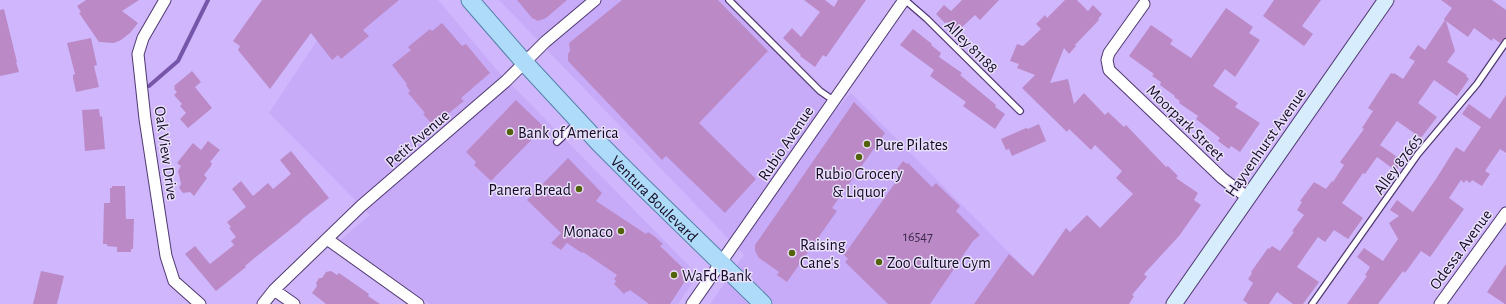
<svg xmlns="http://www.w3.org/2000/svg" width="1506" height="304" font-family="'Alegreya Sans',sans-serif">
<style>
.built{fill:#c7abf8}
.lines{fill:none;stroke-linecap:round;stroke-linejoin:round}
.stream{stroke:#7756aa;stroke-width:4}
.building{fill:#bb8ac6}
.lane-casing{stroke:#503874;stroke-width:8}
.street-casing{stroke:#503874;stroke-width:13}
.secondary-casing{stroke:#503874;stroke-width:17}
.primary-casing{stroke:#5682ac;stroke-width:19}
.lane{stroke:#fff;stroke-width:5.5}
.street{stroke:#fff;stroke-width:11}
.secondary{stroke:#d7edfd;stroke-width:15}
.primary{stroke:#afdbfa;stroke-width:17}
.poi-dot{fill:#536309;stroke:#e9e0fd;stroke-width:1.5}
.labels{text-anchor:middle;stroke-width:3;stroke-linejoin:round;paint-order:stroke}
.number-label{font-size:14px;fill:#3e2a4b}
.street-label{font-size:16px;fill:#140a22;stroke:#e9e0fd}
.poi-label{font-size:16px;fill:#140a22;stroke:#e9e0fd;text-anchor:start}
</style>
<rect width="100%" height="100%" fill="#cfb6fd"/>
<path class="built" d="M344,0H438L497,70L698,275L678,304H430L340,240L370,215L269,113Z
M499,0H731L835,111L851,93L1060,304H710L744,255Z"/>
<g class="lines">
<path class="stream" d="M149,86L178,61L208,0"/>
</g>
<path class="building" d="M86,0H139L122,11L138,23L130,33L121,40L114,43L99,42L79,13L81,12L77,6Z
M262,0H399L363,30L369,36L341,59L338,55L332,60L311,33L270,89L238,50L240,46L233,41Z
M517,0H567L546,18L538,21L532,18Z
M622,0H718L768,51L699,123L756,179L725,213L666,156L662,160L568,61V54L570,51L569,43Z
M804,0H825L834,7L838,0H866L826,57L823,55L815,67L800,56L801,55L783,38L792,28L801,37L820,12Z
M962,0H999L980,20L975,15L957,32L947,22L945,23L936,14L944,5L951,11Z
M1065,0H1077L1088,11L1093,5L1102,14L1098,19L1099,20L1075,45L1076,46L1069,54L1064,48L1050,83L1068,79L1074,104L1084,93L1105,115L1108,112L1124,127L1126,125L1166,167L1168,166L1178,176L1176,178L1198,193L1194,200L1201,205L1179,236L1144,274L1147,277L1132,295L1134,296L1129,304H974L1009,254L1033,276L1066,228L1070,232L1087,215L1100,228L1133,194L1116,178L1122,171L1095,145L1091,150L1069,129L1067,132L1022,88L1035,75L1017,68L1019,64L1010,61L1017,44L1023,46L1041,29L1036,24L1045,15L1047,18Z
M1274,0H1321L1302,26L1313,34L1304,46L1263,16Z
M1441,0H1492L1506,10V38L1500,43L1493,38L1492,41L1474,28L1468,37L1446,21L1455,51L1447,62L1467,75L1466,76L1469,79L1457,96L1434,80L1418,103L1437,117L1421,138L1397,121L1380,145L1403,161L1396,171L1377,157L1365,174L1363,173L1342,203L1363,218L1348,239L1334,230L1325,242L1318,237L1297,267L1319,282L1303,304H1293L1277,292L1269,304H1248L1243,300L1253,283L1248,279L1252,273L1251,272L1268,248L1269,249L1272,246L1280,251L1294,232L1292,231L1304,215L1297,210L1302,202L1300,201L1314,182L1326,189L1332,181L1333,182L1344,165L1340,162L1364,129L1362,128L1373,111L1368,108L1391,73L1393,74L1394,73L1403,79L1415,61L1409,58L1418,45L1425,50L1445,20L1444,19L1452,8Z
M1226,8L1253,27L1249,33L1260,40L1235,77L1225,69L1213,86L1238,103L1235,107L1260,123L1240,152L1231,146L1229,149L1218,141L1220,138L1196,119L1198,116L1179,103L1180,101L1174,97L1175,96L1160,85L1161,82L1152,76L1154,74L1129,56L1151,25L1173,40L1170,44L1191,58Z
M4,9L17,62H16L19,72L0,76V10Z
M442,23L462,46L466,44L490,73L461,98L464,101L444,117L442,114L431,123L423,114L425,113L408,93L410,91L406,85L407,84L392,65L411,50L408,47L430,29L432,31Z
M913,29L932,44L931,45L941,53L939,57L962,73L960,75L996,105L995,107L1005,114L995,129L963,106L966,102L930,76L934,70L900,45Z
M91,38L97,65L94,66L99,87L76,92L73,78V75L75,74L67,43Z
M192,71L201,82L195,87L212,108L188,128L180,119L186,113L180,106L182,104L174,95L177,92L174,89L175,88L174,86Z
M1506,95V153L1500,149L1485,171L1490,174L1482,186L1472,180L1470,183L1466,180L1464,183L1461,180L1449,198L1464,209L1433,253L1430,257L1421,251L1405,273L1403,271L1378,304H1347L1367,276L1365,275L1370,267L1357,257L1364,248L1383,261L1398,239L1389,223L1399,216L1390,210L1397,200L1413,212L1436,179L1456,147L1464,152L1481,127L1462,114L1469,104L1490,119Z
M516,100L544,127L491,181L474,165L476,162L466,152Z
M854,102L885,133L832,208L837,211L787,282L777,275L779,272L759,258L755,251V245Z
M99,109L100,117L102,116L105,149L85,151L82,110Z
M1039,124L1046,141L1012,156L1009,149L1006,150L1001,139L1026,128L1028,129Z
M208,141L220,150L210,162L212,163L211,166L204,175L207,178L194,196L190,192L183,193L179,188L181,184L178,171L181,166L177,163L193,143L201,150Z
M291,151L329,198L301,220V221L257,256L245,266L246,267L216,291L185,254L195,246L210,264L234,245L231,241L236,237L229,228L231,227L227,222L246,207L232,189L241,181L253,196L268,183L273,189L291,174L280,160Z
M568,158L602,193L596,201L646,234L648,232L654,236L663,244L660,246L683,268V280L685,281L670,304H649L630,290L628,292L627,291L624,294L614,284L616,281L614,279L617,275L583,252L582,253L567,243L561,250L551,243L561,233L527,200Z
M903,161L907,164L908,163L932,187L936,183L960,206L956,211L980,235L973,241L930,304H888L845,262L848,259L844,255L900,176L895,172Z
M112,186H125L126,219H134L133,249H131V252H117V247L107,246V244H103L104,203H110V188H112Z
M1506,264V304H1505L1487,292Z
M41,271L64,276L57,304H33Z
M331,271L337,275L339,273L365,291L369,294L368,296L380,304H326L312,293L317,286L316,283L319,278H322L326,272Z"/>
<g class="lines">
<defs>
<path id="lane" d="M729,0L820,91L833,100
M905,0L927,19L1020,111
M557,142L577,123
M1312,304L1418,154L1477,84L1506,42"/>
<path id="street" d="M165,0L143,38L138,54L145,119L166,256L174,281L200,304
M1144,4L1109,53L1107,60L1109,70L1222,178L1248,198
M327,239L418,304
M274,290L294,304
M263,304L274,290L361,206L506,81L545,42L595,0
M692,304L904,0
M1440,304L1506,213"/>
<path id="secondary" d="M1174,304L1386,0"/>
<g id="primary">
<path id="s1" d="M470,0L524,62L599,143L640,184L763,304"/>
</g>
</defs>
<use href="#lane" class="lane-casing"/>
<use href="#street" class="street-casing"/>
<use href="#secondary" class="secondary-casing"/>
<use href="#primary" class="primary-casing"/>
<use href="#lane" class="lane"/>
<use href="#street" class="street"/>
<use href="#secondary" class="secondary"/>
<use href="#primary" class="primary"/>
</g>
<g class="poi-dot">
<circle cx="510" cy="132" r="4"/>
<circle cx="867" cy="144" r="4"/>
<circle cx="859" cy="157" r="4"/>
<circle cx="579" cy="189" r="4"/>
<circle cx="621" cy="231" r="4"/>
<circle cx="792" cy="253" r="4"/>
<circle cx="879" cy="262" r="4"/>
<circle cx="674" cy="275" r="4"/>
</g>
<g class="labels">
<g class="number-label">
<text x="918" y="241">16547</text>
</g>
<g class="street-label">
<text transform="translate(972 46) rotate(45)" y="6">Alley 81188</text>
<text transform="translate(1186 122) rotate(44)" y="6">Moorpark Street</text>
<text transform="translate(417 138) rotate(-41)" y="6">Petit Avenue</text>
<text transform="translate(1265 142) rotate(-55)" y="6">Hayvenhurst Avenue</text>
<text transform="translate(785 143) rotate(-56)" y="6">Rubio Avenue</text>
<text transform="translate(167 153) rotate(82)" y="6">Oak View Drive</text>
<text transform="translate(1397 164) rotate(-54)" y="6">Alley 87665</text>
<text dy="6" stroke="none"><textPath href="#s1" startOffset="271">Ventura Boulevard</textPath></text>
<text transform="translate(1460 249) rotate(-54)" y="6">Odessa Avenue</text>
</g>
<g class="poi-label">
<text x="518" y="138">Bank of America</text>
<text x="875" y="150">Pure Pilates</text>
<text x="859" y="179" text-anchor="middle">Rubio Grocery<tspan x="859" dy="18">&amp; Liquor</tspan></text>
<text x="571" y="195" text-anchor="end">Panera Bread</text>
<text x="613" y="237" text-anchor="end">Monaco</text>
<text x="800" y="250">Raising<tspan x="800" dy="18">Cane's</tspan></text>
<text x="887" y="268">Zoo Culture Gym</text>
<text x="682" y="281">WaFd Bank</text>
</g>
</g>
</svg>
